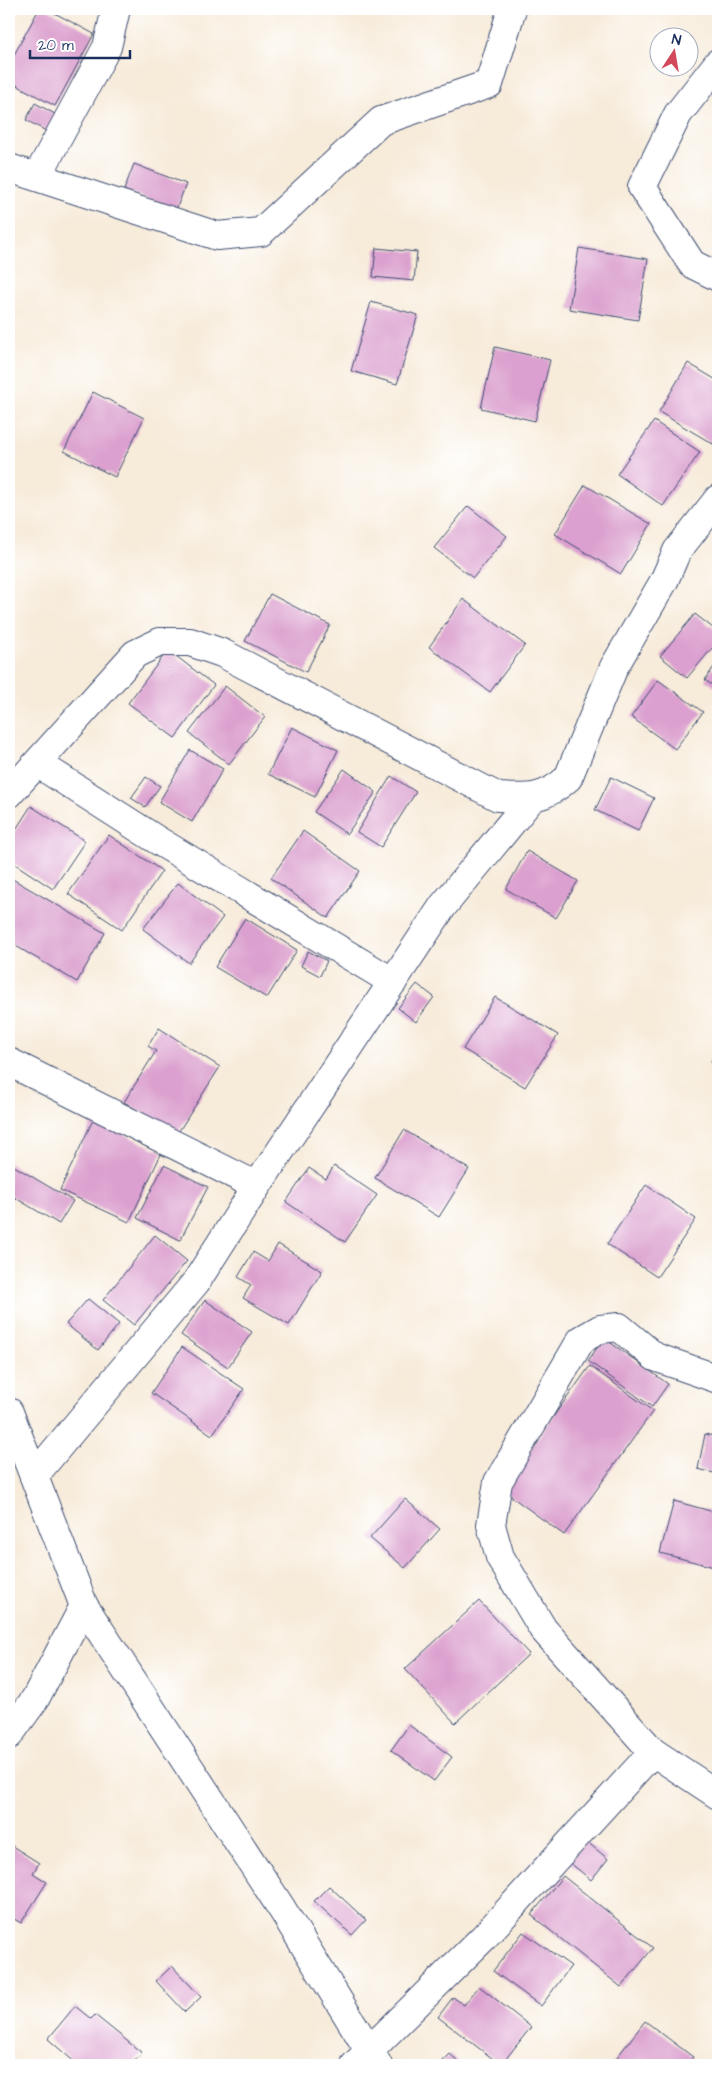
<svg xmlns="http://www.w3.org/2000/svg" width="727" height="2074" font-family="'Architects Daughter',sans-serif">
<style>
.building{fill:#dba0cf}
.lines{fill:none;stroke-linecap:round;stroke-linejoin:round}
.street-casing{stroke:#3c4b70;stroke-width:30}
.street{stroke:#fff;stroke-width:28}
</style>
<rect width="100%" height="100%" fill="#fff"/>
<filter id="ink" filterUnits="userSpaceOnUse"><feTurbulence type="fractalNoise" baseFrequency=".02" numOctaves="2"/><feDisplacementMap in="SourceGraphic" scale="10" xChannelSelector="R" yChannelSelector="G"/><feConvolveMatrix kernelMatrix="1 2 1 2 8 2 1 2 1" color-interpolation-filters="sRGB"/></filter>
<filter id="wash" filterUnits="userSpaceOnUse"><feTurbulence type="fractalNoise" baseFrequency=".0096" numOctaves="4" result="noise"/><feDisplacementMap in="SourceGraphic" scale="20" xChannelSelector="R" yChannelSelector="G"/><feGaussianBlur stdDeviation="1.12" result="paint"/><feColorMatrix in="noise" values="0 0 0 0 0 0 0 0 0 0 0 0 0 0 0 0 0 1.4 0 .05"/><feComposite in="paint" operator="in"/></filter>
<g filter="url(#wash)">
<rect width="100%" height="100%" fill="#f7ebd9"/>
<g id="blocks">
<path class="building" d="M39,9H47L94,34L55,106L9,81V64Z
M35,103L55,114L46,131L26,120Z
M134,164L186,184L176,210L124,190Z
M376,248L417,252L414,281L373,277Z
M579,248L648,259L638,320L569,309Z
M371,302L418,315L397,384L351,371Z
M495,347L550,360L535,421L481,408Z
M688,363L718,381V436L713,444L659,412Z
M93,392L144,418L115,477L64,451Z
M654,421L700,452L663,506L617,474Z
M585,485L651,524L621,574L555,534Z
M468,506L507,536L473,578L434,548Z
M270,594L330,625L306,672L245,641Z
M463,599L525,645L490,692L429,647Z
M695,614L718,632V641L687,678L660,656Z
M168,650L214,685L175,738L128,703Z
M718,661V689L705,680Z
M658,680L703,712L675,749L631,717Z
M225,686L265,717L229,764L189,733Z
M292,727L338,750L315,797L268,774Z
M190,750L223,769L192,822L159,802Z
M344,769L376,792L347,834L314,812Z
M391,776L416,792L381,847L357,832Z
M146,777L160,786L145,807L131,798Z
M611,777L654,798L638,831L595,810Z
M31,806L85,841L53,889L9,860V840Z
M303,831L360,871L328,918L271,878Z
M109,835L162,871L122,930L68,894Z
M527,851L578,881L556,918L506,889Z
M9,877L105,933L77,982L9,942Z
M178,883L223,917L189,963L143,929Z
M245,918L297,950L267,998L215,967Z
M308,951L327,961L320,976L301,966Z
M417,984L434,997L416,1022L398,1008Z
M495,997L558,1035L525,1087L463,1049Z
M159,1028L220,1067L177,1134L124,1102L156,1051L148,1046Z
M718,1040V1064L711,1062Z
M93,1120L162,1152L129,1222L60,1190Z
M404,1130L469,1169L439,1217L375,1178Z
M9,1163L73,1201L59,1224L9,1194Z
M164,1165L208,1187L180,1240L137,1218Z
M334,1166L377,1195L345,1242L286,1202L309,1168L326,1179Z
M646,1185L696,1219L657,1277L607,1244Z
M155,1235L187,1261L134,1325L103,1300Z
M278,1244L322,1271L289,1325L243,1298L251,1285L238,1277L253,1252L268,1261Z
M88,1299L119,1324L98,1350L66,1324Z
M205,1300L252,1332L228,1367L181,1335Z
M604,1338L668,1384L652,1407L588,1361Z
M182,1347L244,1389L212,1435L151,1393Z
M590,1366L653,1411L564,1535L501,1489Z
M705,1434L718,1437V1474L698,1469Z
M405,1499L440,1529L405,1568L370,1538Z
M674,1501L718,1513V1568L660,1553Z
M479,1601L529,1654L455,1723L405,1669Z
M409,1725L452,1757L434,1781L391,1750Z
M586,1841L608,1859L591,1880L569,1862Z
M9,1844L39,1863L33,1873L47,1882L21,1923L9,1916Z
M563,1876L653,1948L621,1987L531,1915Z
M329,1886L366,1920L352,1935L314,1901Z
M523,1932L571,1966L541,2006L493,1971Z
M172,1966L201,1997L185,2012L156,1981Z
M479,1986L531,2027L501,2065L438,2017L453,1997L464,2005Z
M75,2006L91,2019L95,2015L142,2053L131,2065H78L48,2039Z
M645,2021L693,2057L687,2065H611Z
M450,2054L462,2065H439Z"/>
</g>
</g>
<g filter="url(#ink)">
<use href="#blocks" fill-opacity="0" stroke="#3c4b70" stroke-width="1"/>
<g class="lines">
<defs>
<path id="street" d="M718,63L678,114L642,187L692,264L718,277
M9,168L217,236L261,232L381,121L489,84L512,9
M37,177L107,47L116,9
M37,763L157,840L393,982
M9,794L135,654L160,642H190L222,653L498,797C529,799 544,800 568,778L614,667L664,581L677,551L718,499
M9,1062L257,1186
M718,1379L655,1357L619,1327L600,1329L581,1340L498,1482L491,1525L500,1557L543,1629L653,1752L718,1795
M9,1412L84,1606L282,1909L378,2065
M34,1476L196,1282L257,1186L443,906L531,799
M9,1735L35,1699L84,1606
M355,2065L483,1938L653,1752"/>
</defs>
<use href="#street" class="street-casing"/>
<use href="#street" class="street"/>
</g>
</g>
<rect width="727" height="2074" fill="none" stroke="#fff" stroke-width="30"/>
<g transform="translate(674 52) rotate(12)"><circle r="24" fill="#ffffff" stroke="#a4acbf"/>
<path d="M0-4L9 19L0 12L-9 19Z" fill="#d1495b"/>
<text y="-8" font-size="14" font-weight="bold" text-anchor="middle" fill="#1b2f5e">N</text>
</g>
<path d="M30 50v8h100v-8" fill="none" stroke="#1b2f5e" stroke-width="2.5"/>
<text x="38" y="50" font-size="15" fill="#1b2f5e" stroke="#ffffff" stroke-width="4" paint-order="stroke">20 m</text>
</svg>
